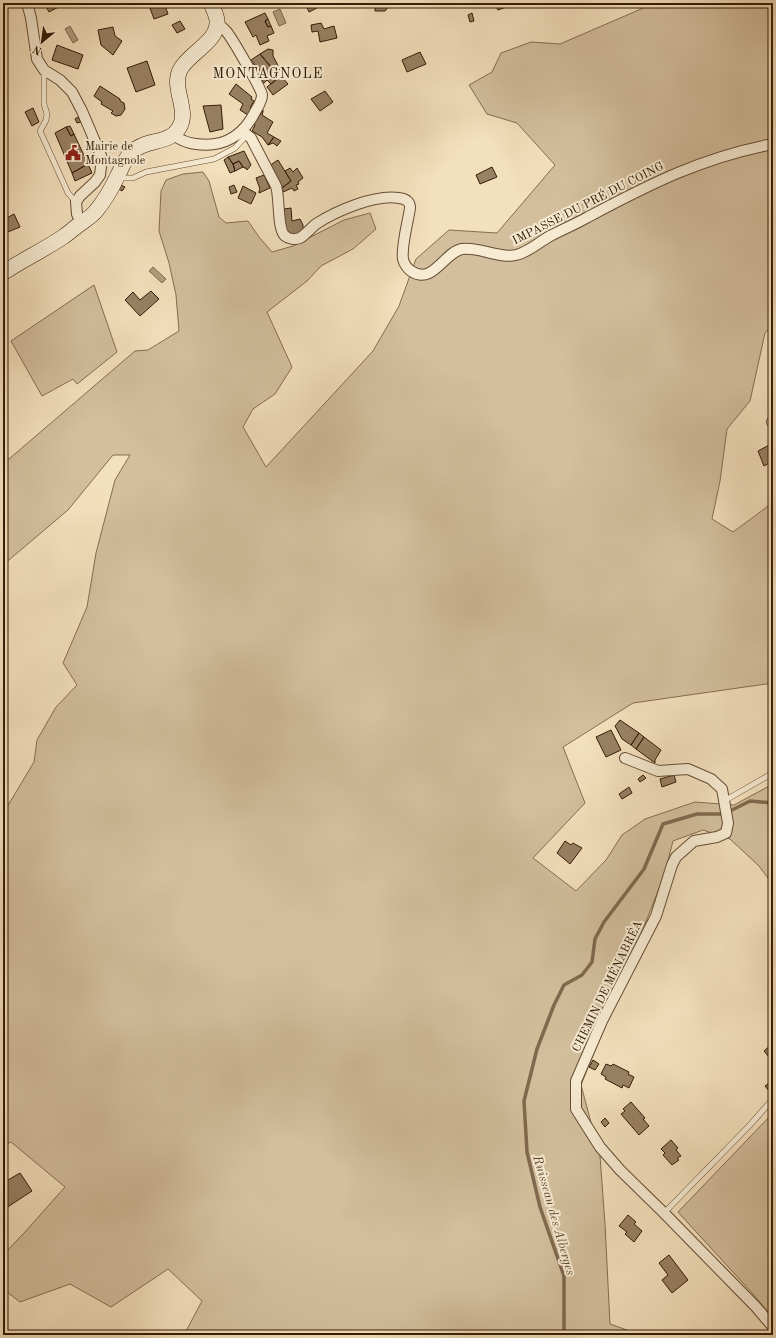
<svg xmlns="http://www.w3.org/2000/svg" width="776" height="1338" font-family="'Old Standard TT',serif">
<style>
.green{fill:#d3bf9d;stroke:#846d51}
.water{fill:#b29d7e;stroke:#80694e}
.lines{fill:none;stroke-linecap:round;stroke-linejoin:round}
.stream{stroke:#80694e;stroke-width:3.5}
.building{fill:#988164;stroke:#351b05}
.lane-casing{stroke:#644c33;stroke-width:6}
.street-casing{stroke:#644c33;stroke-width:12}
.secondary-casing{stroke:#351b05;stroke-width:16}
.lane{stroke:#f7ebd3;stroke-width:5}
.street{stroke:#f7ebd3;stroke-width:10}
.secondary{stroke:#f7ebd3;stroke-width:15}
.labels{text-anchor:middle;stroke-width:4;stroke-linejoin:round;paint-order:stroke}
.poi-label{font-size:12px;fill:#351b05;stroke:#f7ebd3;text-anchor:start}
.street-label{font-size:12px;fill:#351b05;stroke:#f7ebd3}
.water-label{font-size:13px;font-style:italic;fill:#61482f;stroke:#f7ebd3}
.quarter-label{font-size:14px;letter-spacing:1px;fill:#351b05;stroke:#f7ebd3}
</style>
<rect width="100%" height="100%" fill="#f3e0bc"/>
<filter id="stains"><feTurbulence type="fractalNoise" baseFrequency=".005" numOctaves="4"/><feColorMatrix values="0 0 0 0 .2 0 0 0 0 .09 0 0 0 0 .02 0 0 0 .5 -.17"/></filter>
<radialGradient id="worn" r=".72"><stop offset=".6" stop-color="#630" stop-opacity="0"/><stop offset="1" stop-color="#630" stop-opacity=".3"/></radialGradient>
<path class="green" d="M651,3H773V325L765,333L750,401L727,429L720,481L712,519L733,532L767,507L773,500V683L633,703L563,747L585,803L533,858L576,891L606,860L622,835L645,819L695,802L734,805L773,784V885L759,866L730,839L703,830L673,841L664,876L581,1085L600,1156L605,1224L610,1324L641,1335H184L202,1301L168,1269L111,1307L70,1284L20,1302L3,1289V1255L25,1232L65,1187L11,1142L3,1146V819L7,807L34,762L37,740L56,707L77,685L63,663L87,607L96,553L115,480L130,455H113L68,510L3,565V459H9L135,351L148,350L179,331L176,295L169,263L159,231L161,191L166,180L183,174L203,172L209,181L219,217L226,223L248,221L259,237L272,252L293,246L344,220L370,213L376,229L353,249L321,266L307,281L267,312L292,367L275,394L253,409L243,427L266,467L373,351L399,306L416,259L449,230L497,233L555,165L517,123L487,114L469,85L492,72L501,53L531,42L560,44L641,9Z
M94,285L117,352L77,384L73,379L42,396L11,341Z
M773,1113V1318L753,1294L678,1212Z"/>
<path class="water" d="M280,9L286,23L279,26L273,12Z
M70,26L78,40L73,43L65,29Z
M153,267L166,279L162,283L149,271Z"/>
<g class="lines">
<path class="stream" d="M564,1335V1276L540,1207L527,1152L524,1101L537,1049L554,1005L564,985L582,975L592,962L595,939L604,922L644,869L663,824L697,814H724L750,801L773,803"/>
</g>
<path class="building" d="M44,3H66L49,12Z
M148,3H164L168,14L154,19Z
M305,3H323L316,6L317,8L309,12Z
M375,3H397L392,8L390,5L385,11H375Z
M488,3H517L498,10L495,4L490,6Z
M265,13L268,19L265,21L268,27L271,26L274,33L267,36L269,41L260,45L256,35L253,37L245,22Z
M472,13L474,21L470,22L468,15Z
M268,19L271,26L268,27L265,21Z
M180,21L185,29L177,33L172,25Z
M321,23L324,29L334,26L337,38L320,42L318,31L312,32L311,25Z
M113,27L115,36L122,41L113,55L101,45L98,30Z
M57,45L83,55L78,69L52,60Z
M268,49L273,50V56L280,69L276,73L260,54Z
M420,52L426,64L407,72L402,60Z
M260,54L276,73L267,80L251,60Z
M147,61L155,85L136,92L127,68Z
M261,72L267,80L264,83L258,75Z
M276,73L279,77L271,84L267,80Z
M281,76L288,84L273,95L267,87Z
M236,84L252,97L251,99L254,101L250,108L252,110L248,115L240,110L243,104L229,94Z
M100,86L120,99V101L124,103L125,109L121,115L116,116L111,113L113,111L101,104L102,102L94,96Z
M325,91L333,102L320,111L311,99Z
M221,105L223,129L210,132L203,106Z
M33,108L39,122L32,126L25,112Z
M263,110V112L262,115L273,122L267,133L274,137L268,145L262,137L252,131L255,125L254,123Z
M78,117L81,122L77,123L75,119Z
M70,126L74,134L71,136L66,127Z
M66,127L71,136L74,134L88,164L72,173L55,133Z
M274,137L281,141L277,146L273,143L268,145Z
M244,151L251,165L247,170L246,168H244L239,161L233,164L228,157Z
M228,157L233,164L235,171L230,173L224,160Z
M278,160L291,181L282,188L269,166Z
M239,161L243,167L235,171L233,164Z
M88,164L92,173L75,181L72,173Z
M492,167L497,177L480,184L476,175Z
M290,168L293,172L297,168L303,178L298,182L299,184L296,185L298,189L294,191L292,188L283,192L282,188L291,181L285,171Z
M264,175L270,188L259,193V191L260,189L256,178Z
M121,185L125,187L122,191L119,189Z
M234,185L237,192L231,194L229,187Z
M243,186L256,193L251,204L238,198Z
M291,208L292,221L300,219L303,225V230L296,235L285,234L284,209Z
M14,214L20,227L3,234V220Z
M151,291L159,299L140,316L125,300L133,292L140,300Z
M773,443V459L770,460L771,462L764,466L758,451Z
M620,720L639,733L631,745L622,739L615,726Z
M611,730L621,750L606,757L596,737Z
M639,733L644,737L636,749L631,745Z
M644,737L661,750L655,760V763L636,749Z
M643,775L646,778L640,782L638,779Z
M674,775L676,782L662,787L660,779Z
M629,787L632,793L622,799L619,794Z
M565,841L571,845L573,843L582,848L570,864L557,853Z
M771,1045L773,1048V1062L764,1051Z
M593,1060L599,1064L595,1070L589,1067Z
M606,1064L611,1066L613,1064L629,1072L628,1074L634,1077L629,1088L623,1085L622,1088L605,1079L606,1077L601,1074Z
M773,1066V1077L768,1071Z
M772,1081L773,1090L770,1092L765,1086Z
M631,1102L645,1118L643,1119L649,1126L639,1135L621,1114L625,1111L623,1109Z
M605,1118L609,1123L605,1127L601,1122Z
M671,1140L678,1148L676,1150L681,1156L677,1158L679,1160L672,1165L663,1155L665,1153L661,1149Z
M20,1173L32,1191L3,1210V1183Z
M628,1215L636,1222L634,1224L642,1231L634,1242L625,1234L627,1232L619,1226Z
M669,1255L688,1280L672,1293L662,1280L668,1275L659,1263Z"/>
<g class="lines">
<defs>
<path id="lane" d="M44,70V104L47,114L46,120L40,131L68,193L76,202
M119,175L124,178H133L146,172L214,159L235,148L247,135
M724,801L773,773
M664,1213L749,1126L773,1099"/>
<path id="street" d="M27,3L31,18L37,59L44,70L60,80L72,92L82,111L102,158L100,175L95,182L80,196L76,202L77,214L81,223
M242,131L251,138L276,186C280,198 277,229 285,236C289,239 295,240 300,238C306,234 311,228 316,224C336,211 375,194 399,198C406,199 410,201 410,208C408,222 401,246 403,259C404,264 408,269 411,271C433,286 444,252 462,249C478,246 499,259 516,255C529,252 539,242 550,236C563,229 576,224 588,217C650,184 703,157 773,144
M174,135C181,141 187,143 196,144C223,148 243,136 255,112C258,107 262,101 262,95C261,88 232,38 226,31C223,28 220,25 217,23
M772,422L773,421
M625,758L658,771L688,769L711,779L722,789L728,823L726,833L717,837L694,841L676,857L672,865L656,916L602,1021L576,1081V1109L600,1147L620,1170L664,1213L756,1307L773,1327"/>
<path id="secondary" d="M3,273C22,260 44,250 63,237C69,233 74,228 80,224C85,220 91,217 96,211C105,200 112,188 118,175C122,167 125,158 132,152C146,138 169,145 179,128C190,110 171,89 180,70C188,54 217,42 217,23C218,17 213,9 211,3"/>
</defs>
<use href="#lane" class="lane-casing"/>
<use href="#street" class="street-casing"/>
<use href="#secondary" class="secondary-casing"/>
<use href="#lane" class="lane"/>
<use href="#street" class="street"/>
<use href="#secondary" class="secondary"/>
</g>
<defs>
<symbol id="civic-bare" viewBox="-9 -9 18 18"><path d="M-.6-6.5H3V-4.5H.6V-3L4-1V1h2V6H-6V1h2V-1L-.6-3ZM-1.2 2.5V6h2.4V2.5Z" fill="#8f2418" stroke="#f7ebd3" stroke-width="2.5" paint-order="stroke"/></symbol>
</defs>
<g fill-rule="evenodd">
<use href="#civic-bare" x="62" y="142" width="22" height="22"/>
</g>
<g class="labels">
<g class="poi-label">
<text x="85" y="150">Mairie de<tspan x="85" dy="14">Montagnole</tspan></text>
</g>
<g class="street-label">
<text transform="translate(588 203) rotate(-27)" y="4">IMPASSE DU PRÉ DU COING</text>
<text transform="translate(607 986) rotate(-64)" y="4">CHEMIN DE MÉNABRÉA</text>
</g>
<g class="water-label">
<text transform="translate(555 1215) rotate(74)" y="5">Ruisseau des Alberges</text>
</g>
<g class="quarter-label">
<text x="268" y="78">MONTAGNOLE</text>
</g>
</g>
<rect width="776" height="1338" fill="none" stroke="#f3e0bc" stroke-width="16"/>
<rect x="4" y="4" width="768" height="1330" fill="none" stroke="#351b05" stroke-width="2"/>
<rect x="8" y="8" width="760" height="1322" fill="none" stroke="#351b05"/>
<g transform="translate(42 42) rotate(209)" stroke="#f7ebd3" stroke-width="3" paint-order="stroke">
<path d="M0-3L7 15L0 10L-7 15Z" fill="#351b05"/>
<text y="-6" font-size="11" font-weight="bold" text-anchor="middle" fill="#351b05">N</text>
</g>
<rect width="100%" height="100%" filter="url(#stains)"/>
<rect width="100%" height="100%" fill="url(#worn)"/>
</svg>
